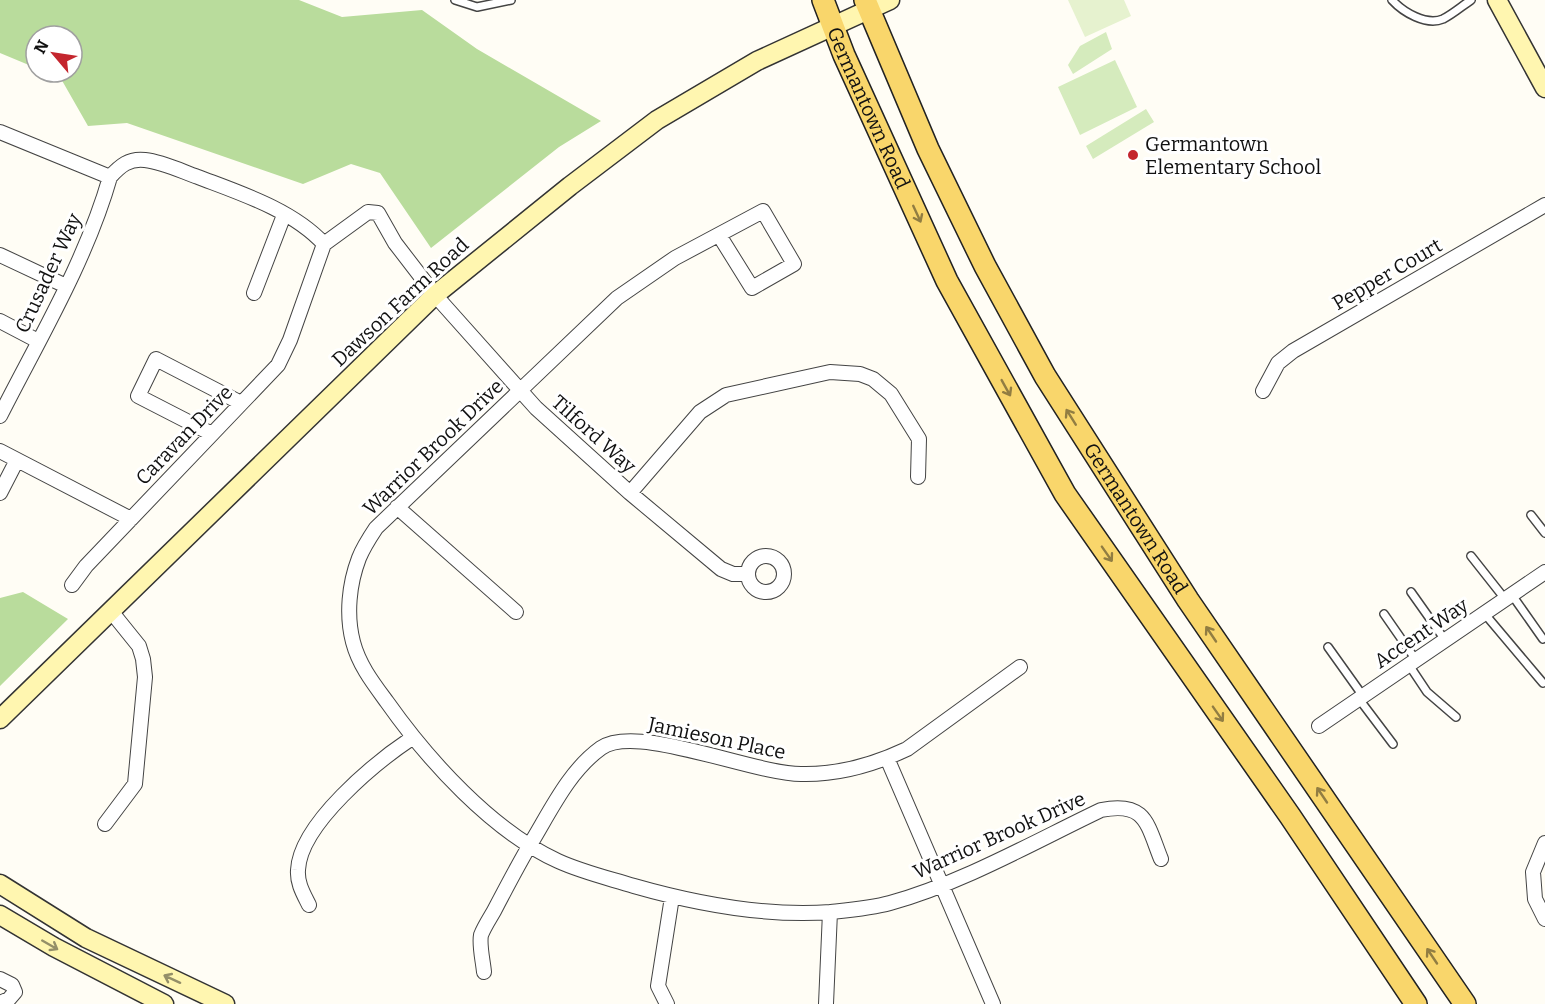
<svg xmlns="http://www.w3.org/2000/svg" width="1545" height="1004" font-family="Bitter,serif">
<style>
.green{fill:#d5ebbd}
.forest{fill:#b9dc9c}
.pitch{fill:#e6f2cf}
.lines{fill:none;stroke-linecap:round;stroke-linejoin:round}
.lane-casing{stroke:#444;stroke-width:10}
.street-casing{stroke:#444;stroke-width:16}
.secondary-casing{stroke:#333;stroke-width:21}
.primary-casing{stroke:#222;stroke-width:24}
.lane{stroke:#fff;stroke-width:7}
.street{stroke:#fff;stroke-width:14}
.secondary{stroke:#fff6b0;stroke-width:18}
.primary{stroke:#f9d66b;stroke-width:21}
.oneway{stroke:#917d42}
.oneway2{stroke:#948f68}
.poi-dot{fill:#c4262e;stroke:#fff;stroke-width:2}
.labels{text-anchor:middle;stroke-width:6;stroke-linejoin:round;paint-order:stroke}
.street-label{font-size:20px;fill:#111;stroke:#fff}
.poi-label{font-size:20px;fill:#111;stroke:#fff;text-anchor:start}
</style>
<rect width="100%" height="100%" fill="#fffdf5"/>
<path class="green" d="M1106,32L1112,49L1073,74L1068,65L1080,46Z
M1115,60L1137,107L1080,135L1058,87Z
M1146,109L1154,122L1093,159L1086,146Z"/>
<path class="forest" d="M0,0H299L342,17L422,10L477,49L601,121L559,147L431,248L380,173L351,164L303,184L127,123L88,126L60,77L47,72H72V36H36V68L0,53Z
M23,592L68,619L0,686V598Z"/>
<path class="pitch" d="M1068,0H1124L1131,16L1085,37Z"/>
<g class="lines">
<defs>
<path id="lane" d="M455,0L477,7L511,0
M1392,0C1403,12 1426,26 1443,19C1453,14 1462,6 1471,0
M1531,515L1545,533
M1471,556L1505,599
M1411,592L1445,640
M1512,595L1543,639
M1484,613L1543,683
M1384,614L1416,660
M1328,647L1363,696
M1409,665L1427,692L1456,717
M1359,699L1393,744"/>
<path id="street" d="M0,132L110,177C120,166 129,158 145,160C163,162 181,171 198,177C240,193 293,210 324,244L290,340L278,365L86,566L72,585
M719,235L752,288L794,264L763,211L675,258L617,298L376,528C370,537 363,548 359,558C349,584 346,615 353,642C359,665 373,683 387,702C428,760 492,831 558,861C582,872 608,878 634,886C697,904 764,917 831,912C850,910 872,908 890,903C962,883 1034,842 1101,810C1146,801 1147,824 1161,859
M324,244L368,212L378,213L395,243L435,295L536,408L630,493L721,569L733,574H748
M0,255L66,286
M254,293L284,215
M0,321L38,341
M1263,391L1278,363L1293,351L1545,205
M0,416C39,339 86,261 110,177
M212,434L138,396L156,359L241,403
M0,451L131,519
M0,493L17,460
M630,493L700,412L726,395L830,372L860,374L873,379L891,394L919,439L918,477
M397,507L516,612
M748 574a18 18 0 1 1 36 0a18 18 0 1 1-36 0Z
M1319,726L1545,572
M887,758L993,1004
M105,824L135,784L145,677L143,659L139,646L110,610
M1545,843L1533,872L1535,899L1545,919
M309,905C303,893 297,883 298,870C300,824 376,762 412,738
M484,972C483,961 479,945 481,935C484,927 490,918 494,911C506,888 518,865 531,843C551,810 569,771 601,748C636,723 754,774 801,774C839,775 873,765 907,749L1020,667
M0,979L12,985L15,992L9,999L0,1003
M667,1004L658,986L672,897
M826,1004L830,912"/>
<path id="secondary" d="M1497,0L1545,88
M0,719L435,295L570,186L657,120L757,61L890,0
M0,884L86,938L225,1004
M0,915L54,947L164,1004"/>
<g id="primary">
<path id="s1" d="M823,0L844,55L947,281L1065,494L1290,816L1416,1004"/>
<path id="s2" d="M865,0L928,149L985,266L1045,376L1188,600L1465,1004"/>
</g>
</defs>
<use href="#lane" class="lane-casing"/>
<use href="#street" class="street-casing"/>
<use href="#secondary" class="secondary-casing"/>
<use href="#primary" class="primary-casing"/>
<use href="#lane" class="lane"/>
<use href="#street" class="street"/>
<use href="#secondary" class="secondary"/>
<use href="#primary" class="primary"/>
</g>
<defs><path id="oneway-shaft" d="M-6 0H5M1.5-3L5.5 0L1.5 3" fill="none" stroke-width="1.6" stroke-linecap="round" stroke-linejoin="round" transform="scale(1.5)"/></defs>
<g class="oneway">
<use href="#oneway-shaft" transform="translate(917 214) rotate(65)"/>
<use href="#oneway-shaft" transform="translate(1006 388) rotate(61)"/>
<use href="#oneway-shaft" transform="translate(1071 417) rotate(-122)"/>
<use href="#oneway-shaft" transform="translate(1107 554) rotate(55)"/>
<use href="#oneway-shaft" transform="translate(1211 634) rotate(-124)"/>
<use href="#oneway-shaft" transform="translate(1218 714) rotate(55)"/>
<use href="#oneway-shaft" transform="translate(1322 795) rotate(-124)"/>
<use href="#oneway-shaft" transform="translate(1432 956) rotate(-124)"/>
</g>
<g class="oneway2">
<use href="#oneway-shaft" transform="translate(50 945) rotate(30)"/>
<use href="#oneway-shaft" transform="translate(172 979) rotate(-155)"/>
</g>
<circle class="poi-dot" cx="1133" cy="155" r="6"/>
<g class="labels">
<g class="street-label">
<text dy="7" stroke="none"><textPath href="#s1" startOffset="117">Germantown Road</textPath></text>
<text transform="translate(48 273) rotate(-65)" y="7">Crusader Way</text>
<text transform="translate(1387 274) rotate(-30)" y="7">Pepper Court</text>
<text transform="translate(400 302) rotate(-43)" y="7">Dawson Farm Road</text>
<text transform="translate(594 434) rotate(42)" y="7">Tilford Way</text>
<text transform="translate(184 435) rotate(-46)" y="7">Caravan Drive</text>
<text transform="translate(433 447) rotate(-44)" y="7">Warrior Brook Drive</text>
<text dy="7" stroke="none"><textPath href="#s2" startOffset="586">Germantown Road</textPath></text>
<text transform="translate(1421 633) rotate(-34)" y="7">Accent Way</text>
<text transform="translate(717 738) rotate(12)" y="7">Jamieson Place</text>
<text transform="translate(999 835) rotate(-24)" y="7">Warrior Brook Drive</text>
</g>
<g class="poi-label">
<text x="1145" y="151">Germantown<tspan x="1145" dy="23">Elementary School</tspan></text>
</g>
</g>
<g transform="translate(54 54) rotate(299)"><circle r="28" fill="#ffffff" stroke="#a0a0a0" stroke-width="1.5"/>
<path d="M0-4.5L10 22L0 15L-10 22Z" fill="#c4262e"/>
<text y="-9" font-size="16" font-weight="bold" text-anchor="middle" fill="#111111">N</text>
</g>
</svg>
